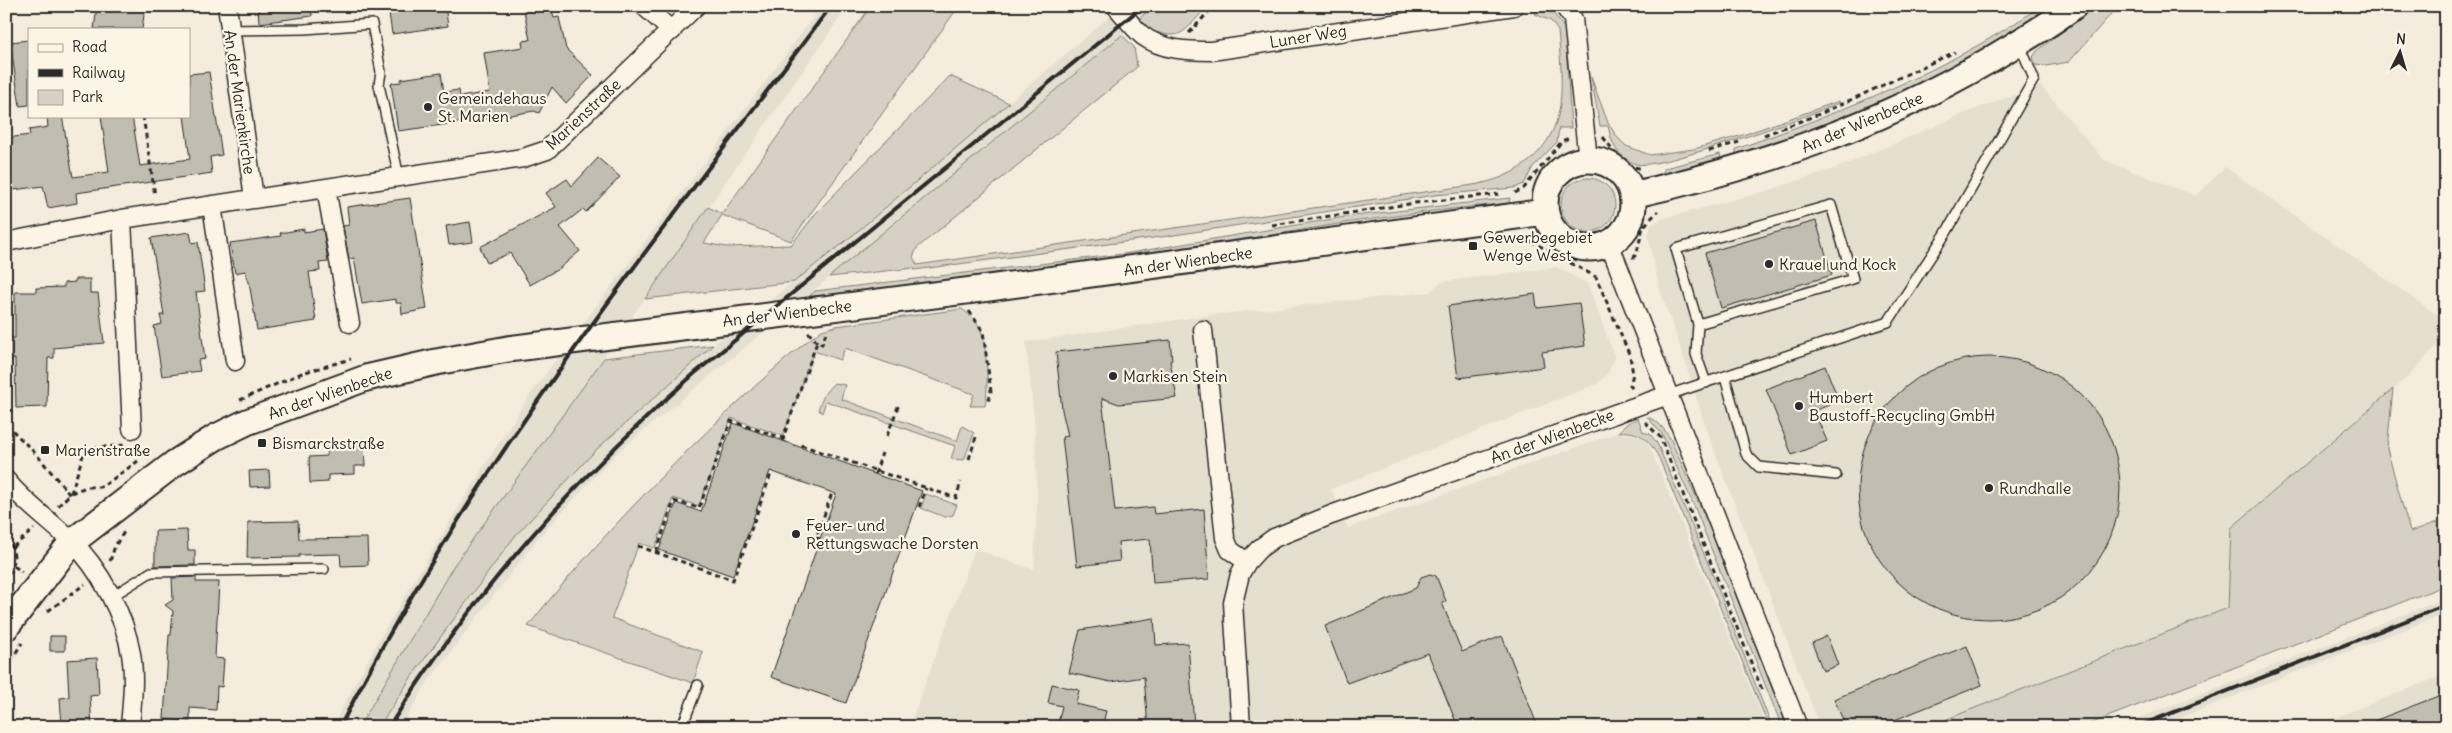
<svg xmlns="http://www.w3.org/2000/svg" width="2452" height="733" font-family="Delius,sans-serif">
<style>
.built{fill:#e5dfd0}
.green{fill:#d6d1c4;stroke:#807e78}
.building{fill:#c2bdb1;stroke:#2b2b2b}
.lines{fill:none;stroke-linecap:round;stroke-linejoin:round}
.lane-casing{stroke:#2b2b2b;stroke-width:12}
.street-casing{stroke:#2b2b2b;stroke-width:21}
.secondary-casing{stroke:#2b2b2b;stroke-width:29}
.path{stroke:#2b2b2b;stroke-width:3;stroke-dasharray:5 4;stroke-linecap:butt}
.lane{stroke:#fcf5e5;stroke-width:9}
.street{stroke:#fcf5e5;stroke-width:18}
.secondary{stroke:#fcf5e5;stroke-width:25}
.rail{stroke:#2b2b2b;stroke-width:4}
.poi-dot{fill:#2b2b2b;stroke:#fcf5e5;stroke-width:2}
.labels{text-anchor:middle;stroke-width:4.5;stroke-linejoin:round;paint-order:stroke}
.street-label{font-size:16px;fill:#2b2b2b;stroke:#fcf5e5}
.poi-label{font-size:16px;fill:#2b2b2b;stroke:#fcf5e5;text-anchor:start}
</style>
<rect width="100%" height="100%" fill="#f4edde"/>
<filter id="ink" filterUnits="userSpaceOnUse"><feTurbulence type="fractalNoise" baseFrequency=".02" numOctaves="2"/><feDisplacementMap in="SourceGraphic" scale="10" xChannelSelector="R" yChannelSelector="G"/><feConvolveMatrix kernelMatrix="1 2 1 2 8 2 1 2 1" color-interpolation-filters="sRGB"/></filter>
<g filter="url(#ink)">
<path class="built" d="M822,6H848L570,406L454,565L359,727H332L381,636L466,495L529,396Z
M1122,6H1153L1116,41L619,451L538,538L427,683L401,727H379L412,676L515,536L597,449L703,353L853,235Z
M2041,86L2104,160L2196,196L2225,167L2446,321V335L2409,376L2231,527L2228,608L1927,727H1820L1706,429L1684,358L1659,287L1648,236L1651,225L1661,219L1770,190L1837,168L1970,111Z
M1557,267L1588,284L1615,358L1608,373L1597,384L1331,489L1348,528L1617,433L1636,435L1647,441L1767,727H909L975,549L1034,570L1037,502L1035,429L1026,342L1211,315L1430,292L1441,282Z
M2446,598V613L2156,727H2116Z
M2446,674V727H2312Z"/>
<path class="green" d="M871,6H959L791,241L722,215L704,243L727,247L791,245L817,212L950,76L1009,103L853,235L794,282L645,299L708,207L722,214Z
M1153,6H1208C1178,37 1184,41 1142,28L1138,20Z
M2041,6H2053C1957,72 1847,119 1736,155V149C1841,112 1949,70 2041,6Z
M2096,6H2118L2069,62L2046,66L2035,65L2033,57L2037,51Z
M1538,9L1554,14L1565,29L1571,128H1559L1557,142L1533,167L1524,184L1514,188L1435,195L1168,236L914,270V268L829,277L1122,35L1134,47L1137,67L917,248L913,257L917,265L1473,185C1517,178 1554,151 1560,105C1563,81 1560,55 1558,31L1551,21L1535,14Z
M1591,77L1608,123L1617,137L1626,146L1650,155L1694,149L1743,135L1839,101L1840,103C1812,114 1657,171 1636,164C1617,157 1612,145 1608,126H1600Z
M1720,154L1721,158L1661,175L1665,168Z
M1561 205a27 27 0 1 1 54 0a27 27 0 1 1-54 0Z
M1510,198L1509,203L1433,211L1344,223L1122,260L875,291L809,296L815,291L1123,254L1345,217Z
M962,309C970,315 979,323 982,333C987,351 989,388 985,406H970L974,394L845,348L840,360L814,351L783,436L731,418L699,506L673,498L655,548L639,543L612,618L703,652L693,683L528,626C586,554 649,487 716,423C750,391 784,358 822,330L836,326Z
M713,345L597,449L515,536L412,676L379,727H359L454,565L604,358Z
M834,383L845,385L841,399L957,441L962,426L974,433L964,460L951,459L955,446L826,401L822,413L818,409L825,393Z
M2393,389L2387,449L2410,532L2437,522L2446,571V585L2082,727H1927L2228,608L2231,528Z
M1647,417C1659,421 1663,428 1670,438L1712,533L1787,727H1782L1695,508L1662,434Z
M1638,418L1643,432L1650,434L1657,443L1712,573L1772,727H1769L1659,458C1649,440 1641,430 1618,432L1628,423Z
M926,494L957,505L953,515L945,517L921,508Z"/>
<path class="building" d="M97,6L145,8L142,29H94Z
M258,6H311L312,16L259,23Z
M388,6H445L448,26L392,34Z
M523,6H551L554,18L559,17L566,49L593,75L566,103L552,87L539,113L534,111L505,116L500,121L494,118L398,131L391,83L401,82V79L441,73L444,92L459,90L460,97L490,92L484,53L523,47L522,41L530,40Z
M29,40V105L20,106L10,42Z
M209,72L222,155L210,157L212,173L76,193L77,203L48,208L43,186L6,191V138L30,135L29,130L48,127L47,116H62L73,177L109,172L101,116H132L140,166L190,159L184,116H189V74Z
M598,158L620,177L586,212L583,209L560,227L580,251L560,268L530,285L510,253L487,263L480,247L556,207L546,193L567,179L572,186Z
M410,198L427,309L402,314L401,303H396V299L362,304L354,258L349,259L343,226L349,225L347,207Z
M1816,221L1832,275L1721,308L1705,253Z
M470,222L473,242L449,245L446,226Z
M304,229V232L323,229L328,262L319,263L320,271L309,272L316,321L257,330L249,282L245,271L235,273L230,243L281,236L280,233Z
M190,232L192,243L198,242L205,291L196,292L205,359L198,360L200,371L162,376L154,326L162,324L160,315H164L151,238Z
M75,279H90V293H98L104,343L54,348V358H48L47,407L16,408L15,359H10V338H15V292H36V288L64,287V283L75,282Z
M1535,294L1537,308L1579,303L1585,346L1542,352L1544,367L1458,378L1448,306Z
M1170,340L1172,360L1170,361L1177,398L1119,404L1102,398L1115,511L1153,507L1154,514L1204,509L1209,579L1153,583L1150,539L1118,542L1120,561L1077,566L1062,437L1068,436L1062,410L1056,352Z
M1858 488a131 131 0 1 1 262 0a131 131 0 1 1-262 0Z
M1825,366L1839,401L1814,411L1827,441L1792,455L1766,389Z
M733,423L922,491L846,703L771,677L836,494L770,471L733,576L659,550L676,503L701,512Z
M364,441L365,466H355V474L328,475V482L310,483L309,457L327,456V442Z
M269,470L270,486L250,487L249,471Z
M298,521L299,539L367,538L368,565L341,566L340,554L299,555V557L247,558L248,522Z
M187,530L188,550H195V565L155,566V531Z
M1430,574L1436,576L1446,601L1442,603L1462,652L1502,636L1538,727H1458L1428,653L1347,683L1325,626L1416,588L1421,577Z
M196,577V582H219L215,658L224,659L222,687L217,686L216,710L190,708V721L164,719L169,635H171L173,611L165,605L173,600L172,578Z
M1154,618L1156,645L1188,643L1194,726L1148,727L1144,677L1111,682L1069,673L1080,630Z
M50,636H65V651H50Z
M1827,636L1838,665L1823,671L1812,643Z
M1967,646L1982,685L1877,727H1846L1834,699Z
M97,658L99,695L90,696L92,727H62L60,698L69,697L67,660Z
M1052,684L1079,690L1076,704L1106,711L1102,727H1057L1062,706L1048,703Z
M2446,693V727H2361V726Z"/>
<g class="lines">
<defs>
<path id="lane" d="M230,30L305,29L372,24L381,72L379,85L399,177
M1698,324L1853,279L1831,205L1676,249L1698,324L1696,354L1706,383
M1725,377L1746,454L1759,467L1836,475
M1668,395L1888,322L1946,233L2034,79L2020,45
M111,597L151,572L324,569
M682,727L698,685"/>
<path id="street" d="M227,6L254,198
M644,6L672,31
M1116,6C1124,15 1133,28 1143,36C1162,50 1188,51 1211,51L1514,6
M1564,6L1573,19L1574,29L1588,160
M326,188L350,323
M212,205L235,361
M122,219L132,429
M6,242L122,219L523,158L547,150L696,6
M1609,243L1798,727
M1203,330L1225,538L1230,550L1247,562
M6,480C24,503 50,520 71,541C99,567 125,616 131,654C135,677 132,703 130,727
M1241,727L1233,603L1240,574L1247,562L1259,549L1274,538L1331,515L1668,395"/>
<path id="secondary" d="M1545 204a44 44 0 1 1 88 0a44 44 0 1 1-88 0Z
M1632,195C1761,166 1872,128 1988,61C2017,43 2047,27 2074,6
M6,627L72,542L175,463L216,437L247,422L366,378L436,362L508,349L989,288L1545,212"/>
</defs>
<use href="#lane" class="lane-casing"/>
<use href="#street" class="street-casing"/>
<use href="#secondary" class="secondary-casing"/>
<path class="path" d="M1189,33L1214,6
M143,116L155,196
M1764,135L1822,113L1955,52
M1603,137L1619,158L1630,166L1643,169
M1709,151L1739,142
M1515,193L1524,188L1562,141L1569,138
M1272,225L1415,203L1499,194
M1522,239L1529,240L1596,277L1630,356L1633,374L1630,385L1633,390
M1633,259L1637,252L1643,227L1658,211
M969,311L983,331L991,392L988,402
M808,332L817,342
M240,400L302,373L351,359
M1645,422L1660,437L1763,692
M6,424L37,455L70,495
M887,436L899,404
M782,441L817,342L822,344L827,330
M801,445L956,498L961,482
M969,459L976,437
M875,474L882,453
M71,493L86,487H102L138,461
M58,506L71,493L85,449L124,445
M919,507L926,488
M6,536C18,554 15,564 6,582
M820,539L816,538L832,493
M638,546L733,580L772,471
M13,547L34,529
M656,552L674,501L699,508L731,421L785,439
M110,561L115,546L126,529
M14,566L22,572
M48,611L85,584
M6,668L22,643"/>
<use href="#lane" class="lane"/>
<use href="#street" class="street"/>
<use href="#secondary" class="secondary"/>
<path class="rail" d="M340,727C471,466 657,239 831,6
M389,727C475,591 575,479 695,373L1143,6
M2136,727L2446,605"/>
</g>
</g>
<g class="poi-dot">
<circle cx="428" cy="107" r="5"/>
<rect x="1468" y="241" width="10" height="10" rx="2.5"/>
<circle cx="1769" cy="264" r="5"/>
<circle cx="1113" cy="376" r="5"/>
<circle cx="1799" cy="406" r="5"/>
<rect x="257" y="438" width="10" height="10" rx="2.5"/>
<rect x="40" y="445" width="10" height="10" rx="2.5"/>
<circle cx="1989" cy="488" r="5"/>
<circle cx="796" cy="534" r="5"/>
</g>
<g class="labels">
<g class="street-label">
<text transform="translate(1308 36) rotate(-9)" y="6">Luner Weg</text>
<text transform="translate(240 102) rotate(82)" y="6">An der Marienkirche</text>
<text transform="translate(583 114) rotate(-43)" y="6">Marienstraße</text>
<text transform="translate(1862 122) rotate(-23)" y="6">An der Wienbecke</text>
<text transform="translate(1188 261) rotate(-8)" y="6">An der Wienbecke</text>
<text transform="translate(787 313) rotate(-7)" y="6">An der Wienbecke</text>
<text transform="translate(330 393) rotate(-19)" y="6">An der Wienbecke</text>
<text transform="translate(1552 436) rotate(-20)" y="6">An der Wienbecke</text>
</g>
<g class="poi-label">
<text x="438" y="104">Gemeindehaus<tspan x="438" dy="18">St. Marien</tspan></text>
<text x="1483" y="243">Gewerbegebiet<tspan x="1483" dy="18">Wenge West</tspan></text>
<text x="1779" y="270">Krauel und Kock</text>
<text x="1123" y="382">Markisen Stein</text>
<text x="1809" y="403">Humbert<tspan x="1809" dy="18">Baustoff-Recycling GmbH</tspan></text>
<text x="272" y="449">Bismarckstraße</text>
<text x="55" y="456">Marienstraße</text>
<text x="1999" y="494">Rundhalle</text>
<text x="806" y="531">Feuer- und<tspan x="806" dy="18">Rettungswache Dorsten</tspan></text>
</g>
</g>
<rect width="2452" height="733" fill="none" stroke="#fcf5e5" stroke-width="25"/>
<rect x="12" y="12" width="2427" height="708" fill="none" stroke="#2b2b2b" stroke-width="2" filter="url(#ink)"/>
<rect x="28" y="28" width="162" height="90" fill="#fcf5e5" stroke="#a8a49b"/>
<rect x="38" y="44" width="25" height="8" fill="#fcf5e5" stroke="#a8a49b"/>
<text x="72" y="52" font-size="15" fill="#2b2b2b">Road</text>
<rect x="38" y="69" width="25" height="8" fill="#2b2b2b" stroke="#a8a49b"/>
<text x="72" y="78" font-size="15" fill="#2b2b2b">Railway</text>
<rect x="38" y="90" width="25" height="15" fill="#d6d1c4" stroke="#a8a49b"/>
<text x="72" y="102" font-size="15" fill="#2b2b2b">Park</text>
<g transform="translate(2400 52) rotate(5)" stroke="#fcf5e5" stroke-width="4" paint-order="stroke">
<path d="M0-4L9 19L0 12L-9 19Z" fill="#2b2b2b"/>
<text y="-8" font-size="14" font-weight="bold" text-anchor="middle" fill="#2b2b2b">N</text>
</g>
</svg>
